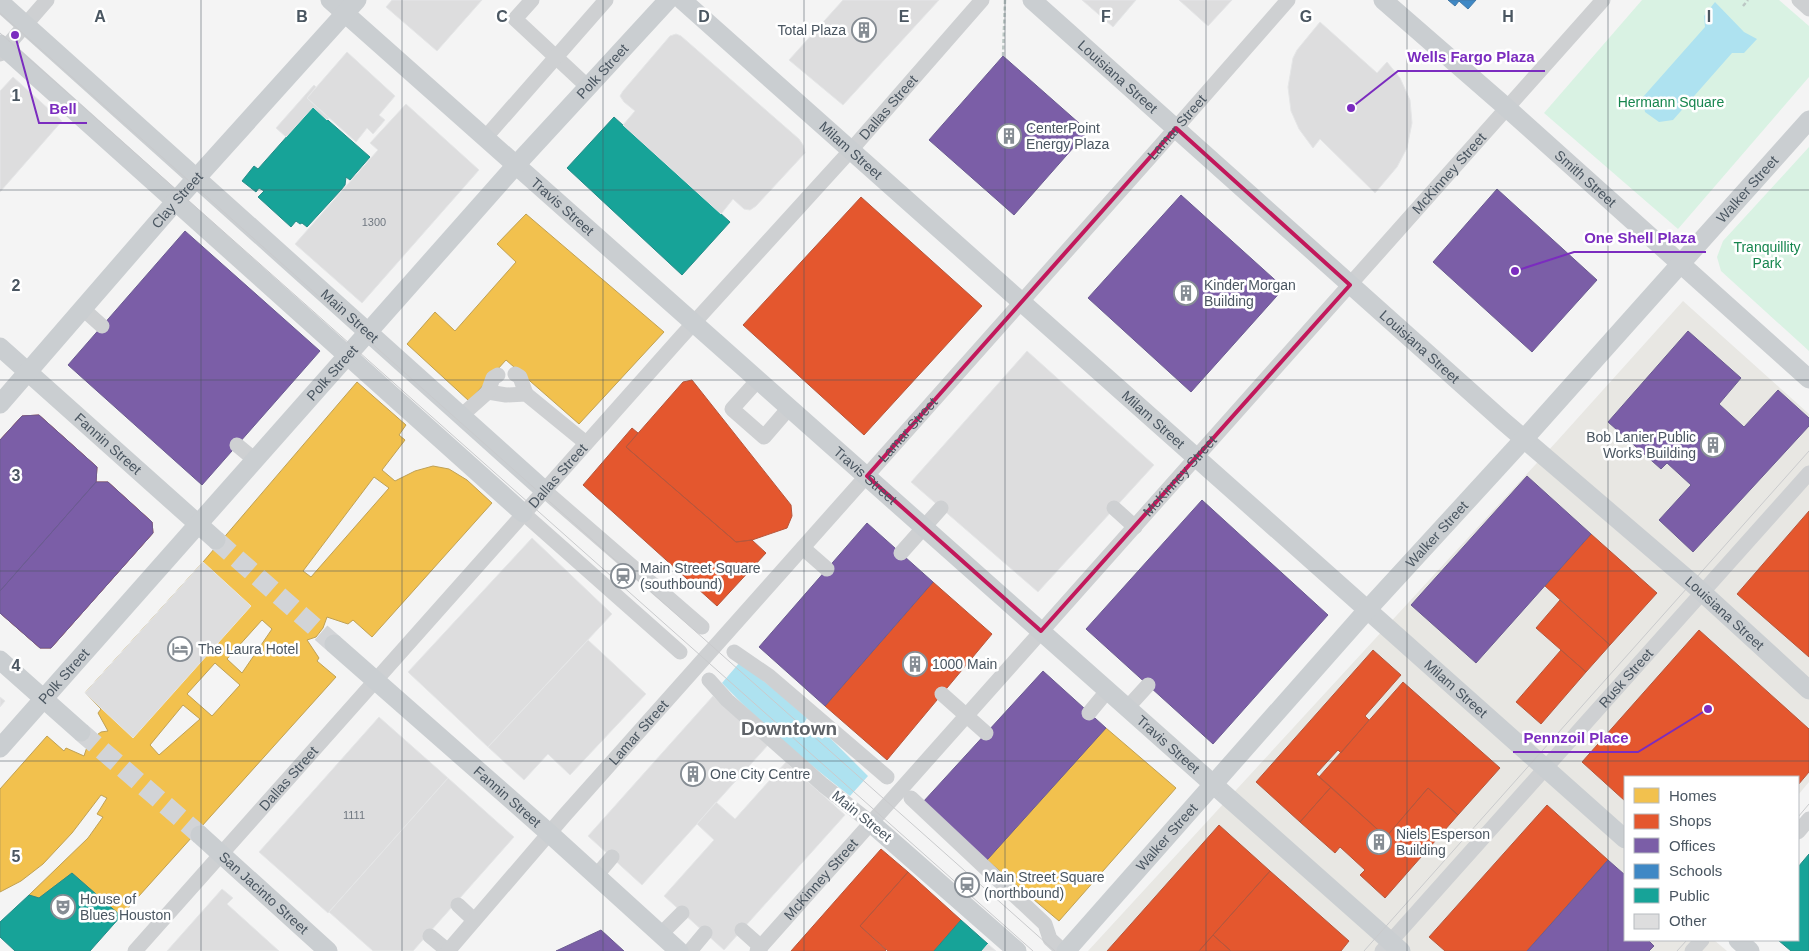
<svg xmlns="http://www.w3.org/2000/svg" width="1809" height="951" font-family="Arial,sans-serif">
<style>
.commercial{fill:#e8e7e3}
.green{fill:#d9f2e3}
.water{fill:#aee2f0}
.homes{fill:#f2c14e;stroke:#c0a154;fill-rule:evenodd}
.shops{fill:#e4572e;stroke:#b6573d}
.offices{fill:#7b5ea7;stroke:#6c5c92}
.schools{fill:#3f88c5;stroke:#4279a7}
.public{fill:#17a398;stroke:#268c88}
.building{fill:#ddddde;stroke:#e5e6e7}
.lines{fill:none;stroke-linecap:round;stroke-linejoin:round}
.major-tunnel{stroke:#d2d4d7;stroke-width:19;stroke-dasharray:19 9;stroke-linecap:butt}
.path{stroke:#bcc7c4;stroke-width:2.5;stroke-dasharray:4 2.5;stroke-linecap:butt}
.minor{stroke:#ced0d2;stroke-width:15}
.major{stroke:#caced1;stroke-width:19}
.tram{stroke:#c9cacc;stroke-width:1}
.marked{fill:none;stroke:#c2185b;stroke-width:4;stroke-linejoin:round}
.grid{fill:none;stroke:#4a5661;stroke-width:1;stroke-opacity:0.55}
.labels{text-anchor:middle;stroke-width:5;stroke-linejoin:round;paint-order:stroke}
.number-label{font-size:11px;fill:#707881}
.poi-label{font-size:14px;fill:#4a5661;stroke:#fff;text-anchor:start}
.street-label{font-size:14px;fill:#4a5661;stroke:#fff}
.park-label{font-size:14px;fill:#17864f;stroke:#fff}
.district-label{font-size:19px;font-weight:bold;fill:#5f6368;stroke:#fff}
.grid-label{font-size:16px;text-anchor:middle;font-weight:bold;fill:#4a5661;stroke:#fff;stroke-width:5;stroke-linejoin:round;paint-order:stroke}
.leader{fill:none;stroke:#7b2cbf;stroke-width:2}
.callout-dot{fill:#7b2cbf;stroke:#fff;stroke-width:2}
.callout-label{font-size:15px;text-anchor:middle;font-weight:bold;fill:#7b2cbf;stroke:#fff;stroke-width:5;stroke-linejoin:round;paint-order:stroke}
</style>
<rect width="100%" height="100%" fill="#f4f4f4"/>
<path class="commercial" d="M1683,301L1809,414V782L1798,795V777H1625V940H1714L1727,951H1088L1558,440Z"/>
<path class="green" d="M1642,0H1779L1809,26V77L1678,229L1544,113Z
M1809,147V351L1721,271L1717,257L1723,241Z"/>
<path class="water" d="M1715,2L1744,32L1757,39L1744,53H1732L1673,120L1659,122L1645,112L1643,97L1705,27L1704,16Z
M740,662L776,691L807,718L804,723L822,739L827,735L868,776L850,796C805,761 761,724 722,683Z"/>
<path class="homes" d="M526,214L664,332L579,424L506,360L469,401L407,344L435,312L455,331L516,262L497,244Z
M357,382L406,425L399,435L405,440L382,470L395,481L415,471L433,466L449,469L467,480L492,503L372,637L353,620L348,624L327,617L323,628L316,637L307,640L319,658L317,661L336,677L121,916L72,873L39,898L29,895L88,838L103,817L97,814L107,798L101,795L72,833L43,864L21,881L0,892V789L47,736L64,751L66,748L84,756L87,747L94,737L101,732L108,731L98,713L101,709L85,693L203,562ZM374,477L389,488L311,577L303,571ZM262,620L272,629L242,673L227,659ZM215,663L240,685L212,716L187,694ZM183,705L200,719L159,755L150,745Z
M1106,728L1176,788L1059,921L987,860Z"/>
<path class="shops" d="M861,197L982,306L864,435L743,325Z
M692,380L791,505L792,516L787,528L752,540L736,542L626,447L683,382Z
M39,415L97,467L96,482H108L152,522L153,533L51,648H40L0,613V440L22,416Z
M632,428L638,433L626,447L736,542L752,540L766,553L717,606L583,485Z
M1809,511V657L1737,594Z
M1591,534L1657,593L1610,645L1545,586Z
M933,582L992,634L887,760L825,706Z
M1560,600L1610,645L1586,672L1536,628Z
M1699,630L1809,729V772L1798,785V777H1625V801L1582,762Z
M1373,650L1401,675L1365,716L1369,720L1341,753L1338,750L1316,774L1331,787L1300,822L1256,782Z
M1561,650L1586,672L1541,724L1516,702Z
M1403,682L1500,768L1458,815L1428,788L1386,837L1319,777Z
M1331,787L1386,837L1428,788L1458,815L1385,898L1360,875L1365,870L1340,847L1335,853L1300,822Z
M1547,805L1608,860L1527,951H1445L1429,937Z
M1219,825L1270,871L1213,935L1199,951H1107Z
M881,849L908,872L860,926L886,950L885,951H791Z
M1270,871L1349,941L1341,951H1231L1213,935Z
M908,872L961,920L934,951H888L860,926Z
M1213,935L1231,951H1199Z"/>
<path class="offices" d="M1003,56L1088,131L1014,215L929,140Z
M1497,189L1597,280L1532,352L1433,262Z
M1181,195L1284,288L1191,392L1088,298Z
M185,231L320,351L202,485L68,365Z
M1688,331L1741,378L1719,404L1744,427L1778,390L1809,418V426L1693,552L1659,520L1691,485L1667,463L1661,469L1608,422Z
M39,415L97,467L96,482L0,591V440L22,416Z
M1527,476L1591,534L1476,663L1411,605Z
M96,482H108L152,522L153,533L51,648H40L0,613V591Z
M1202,500L1328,615L1213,744L1086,629Z
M867,523L933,582L825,706L759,647Z
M1043,671L1106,728L987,860L923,802Z
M1608,860L1625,875V940H1648L1654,946L1649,951H1527Z
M601,930L624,951H556Z"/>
<path class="schools" d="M1448,0H1476L1468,9L1459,1L1455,6Z"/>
<path class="public" d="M313,107L370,157L350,180L346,177L345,185L341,190L307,227L302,223L300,224L296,221L291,227L258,197L264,191L259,188L256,192L242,181L254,166L258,169Z
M614,117L730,222L682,275L567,168Z
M1809,854V951H1791L1778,940H1798V867Z
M72,873L121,916L90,951H15L0,937V922L29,895L39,898Z
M961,920L988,944L982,951H934Z"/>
<path class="building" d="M392,0H482L437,51L386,7Z
M843,0H939L843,105L789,60Z
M1082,0H1136L1113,27Z
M1179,0H1232L1208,26Z
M1320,22L1377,73L1387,62L1400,78L1410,100L1412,123L1407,148L1397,167L1375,193L1320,139L1313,148L1299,129L1291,111L1288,87L1293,58L1297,50Z
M676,34L681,36L799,139L803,145L805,153L756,206L750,210L744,209L733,199L721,214L623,125L635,111L624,102L620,96L623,91L670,36Z
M347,52L395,96L379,115L385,120L373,134L367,128L356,142L307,98Z
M13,77L62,121L0,192V91Z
M314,85L316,87L307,98L329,118L327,120L313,107L286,137L276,128Z
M406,104L479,170L362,303L295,244L378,150L370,143Z
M1027,351L1154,465L1038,592L911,482Z
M532,538L612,614L488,747L408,672Z
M203,562L251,606L133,738L85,693Z
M588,640L646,694L570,775L548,754L524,780L488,747Z
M713,696L768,745L642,885L588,836Z
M0,697L5,701L0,707Z
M379,717L448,778L328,913L259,852Z
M786,762L845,815L724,950L664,896L714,840L697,824L716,802L735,819Z
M448,778L514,837L413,951H373L329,912Z
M222,889L233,898L227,904L279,951H167Z
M988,944L996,951H982Z"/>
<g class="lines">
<path class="major-tunnel" d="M216,540L334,644
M81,732L200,835"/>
<path class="path" d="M1743,6L1748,0
M1003,56L1005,0"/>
<g class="minor">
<path d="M532,0L515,19L588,87"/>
<path d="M1799,0L1809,9"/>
<path d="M0,54L47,0"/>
<path d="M485,138L606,0"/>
<path d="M82,308L102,326"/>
<path d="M515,374L520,377L526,394"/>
<path d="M758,380L732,409L764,437L789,408"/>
<path d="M488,392L506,395L526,394L586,443"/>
<path d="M461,416L488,392L493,378L498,375"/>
<path d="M237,445L255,460"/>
<path d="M544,490L702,627"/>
<path d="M1114,508L1135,527"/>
<path d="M523,513L680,652"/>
<path d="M803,548L827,569"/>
<path d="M901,553L941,508"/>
<path d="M734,652L769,676L887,777"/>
<path d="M709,680L727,700L823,785L871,823"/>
<path d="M942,694L986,733"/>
<path d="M1128,707L1148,685"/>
<path d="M1089,713L1108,690"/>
<path d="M911,798L1045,924L1050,939L1063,951"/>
<path d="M1798,832L1809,819"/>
<path d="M596,876L612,857"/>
<path d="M458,905L474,920"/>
<path d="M742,930L761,947"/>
<path d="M661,934L682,913"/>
<path d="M430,936L448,951"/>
<path id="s1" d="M135,951L680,338L851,150L982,0"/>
<path id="s2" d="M448,951L564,816L1161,145L1288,0"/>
<path d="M690,951L705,933"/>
<path id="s3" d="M757,951L1603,0"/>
<path id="s4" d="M1382,951L1809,473"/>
<path d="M1692,951L1702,940"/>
</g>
<g class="major">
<path id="s5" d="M330,0L1401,951"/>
<path id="s6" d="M682,0L1625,839"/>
<path id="s7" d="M1032,0L1503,421L1692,583L1809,690"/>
<path id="s8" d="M1383,0L1507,108L1809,379"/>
<path id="s9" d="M0,2L544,490"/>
<path d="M0,44L523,513"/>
<path id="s10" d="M0,347L216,540"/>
<path id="s11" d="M0,404L182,194L357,0"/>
<path id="s12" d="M334,644L549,833L679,951"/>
<path d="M0,660L81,732"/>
<path id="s13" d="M0,748L516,165L668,0"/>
<path d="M871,823L1017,951"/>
<path id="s14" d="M200,835L328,951"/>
<path d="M1738,940L1750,951"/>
<path id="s15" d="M1066,951L1368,609L1524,439L1809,120"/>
</g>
<path class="tram" d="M0,13L1055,951
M0,33L1033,951
M1798,817L1809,804
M1364,951L1809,451
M1677,951L1687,940"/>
</g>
<path class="marked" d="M1176,128L1350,285L1041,631L867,476Z"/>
<path class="grid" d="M201,0V951M402,0V951M603,0V951M804,0V951M1005,0V951M1206,0V951M1407,0V951M1608,0V951M0,190H1809M0,380H1809M0,571H1809M0,761H1809"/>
<defs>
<symbol id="building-ring" viewBox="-11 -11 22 22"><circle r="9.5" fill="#fff" stroke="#868d94" stroke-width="1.5"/><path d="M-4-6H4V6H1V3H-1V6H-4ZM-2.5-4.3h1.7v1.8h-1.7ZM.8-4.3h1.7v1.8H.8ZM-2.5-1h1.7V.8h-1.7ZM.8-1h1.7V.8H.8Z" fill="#868d94"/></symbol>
<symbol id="station-ring" viewBox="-11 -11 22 22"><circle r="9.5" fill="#fff" stroke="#868d94" stroke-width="1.5"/><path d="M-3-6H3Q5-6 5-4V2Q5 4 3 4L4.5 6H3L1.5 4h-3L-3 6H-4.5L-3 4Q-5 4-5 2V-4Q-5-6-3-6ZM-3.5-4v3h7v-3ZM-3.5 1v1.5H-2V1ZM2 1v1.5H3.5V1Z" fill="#868d94"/></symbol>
<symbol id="hotel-ring" viewBox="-11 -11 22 22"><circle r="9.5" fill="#fff" stroke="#868d94" stroke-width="1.5"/><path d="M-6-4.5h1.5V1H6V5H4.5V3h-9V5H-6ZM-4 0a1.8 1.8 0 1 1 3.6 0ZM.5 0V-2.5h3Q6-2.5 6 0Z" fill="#868d94"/></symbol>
<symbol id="theatre-ring" viewBox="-11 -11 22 22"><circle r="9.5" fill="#fff" stroke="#868d94" stroke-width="1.5"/><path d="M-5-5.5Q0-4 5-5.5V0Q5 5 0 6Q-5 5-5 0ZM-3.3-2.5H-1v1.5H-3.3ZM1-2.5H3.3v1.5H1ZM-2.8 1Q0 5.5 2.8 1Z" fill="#868d94"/></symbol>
</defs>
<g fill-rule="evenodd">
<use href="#building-ring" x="850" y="16" width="28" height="28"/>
<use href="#building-ring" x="995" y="122" width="28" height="28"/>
<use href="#building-ring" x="1172" y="279" width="28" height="28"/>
<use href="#building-ring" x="1699" y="431" width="28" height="28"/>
<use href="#station-ring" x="609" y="562" width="28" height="28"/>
<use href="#hotel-ring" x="166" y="635" width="28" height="28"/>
<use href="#building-ring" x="901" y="650" width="28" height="28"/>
<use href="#building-ring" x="679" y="760" width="28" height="28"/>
<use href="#building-ring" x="1365" y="828" width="28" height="28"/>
<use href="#station-ring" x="953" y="871" width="28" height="28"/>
<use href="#theatre-ring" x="49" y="893" width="28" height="28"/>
</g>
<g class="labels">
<g class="number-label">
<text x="374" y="226">1300</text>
<text x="354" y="819">1111</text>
</g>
<g class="poi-label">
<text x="846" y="35" text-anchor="end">Total Plaza</text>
<text x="1026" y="133">CenterPoint<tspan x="1026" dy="16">Energy Plaza</tspan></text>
<text x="1204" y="290">Kinder Morgan<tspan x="1204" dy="16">Building</tspan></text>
<text x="1696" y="442" text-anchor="end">Bob Lanier Public<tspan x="1696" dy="16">Works Building</tspan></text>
<text x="640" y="573">Main Street Square<tspan x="640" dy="16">(southbound)</tspan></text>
<text x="198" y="654">The Laura Hotel</text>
<text x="932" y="669">1000 Main</text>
<text x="710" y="779">One City Centre</text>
<text x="1396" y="839">Niels Esperson<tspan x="1396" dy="16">Building</tspan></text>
<text x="984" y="882">Main Street Square<tspan x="984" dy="16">(northbound)</tspan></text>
<text x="80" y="904">House of<tspan x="80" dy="16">Blues Houston</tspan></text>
</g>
<g class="street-label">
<text dy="5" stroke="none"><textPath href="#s13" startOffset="906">Polk Street</textPath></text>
<text dy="5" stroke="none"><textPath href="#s7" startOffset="115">Louisiana Street</textPath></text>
<text dy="5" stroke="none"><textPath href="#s1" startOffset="1131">Dallas Street</textPath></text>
<text dy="5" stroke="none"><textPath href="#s2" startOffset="1100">Lamar Street</textPath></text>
<text dy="5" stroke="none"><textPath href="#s6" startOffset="226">Milam Street</textPath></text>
<text dy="5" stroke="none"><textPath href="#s3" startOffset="1041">McKinney Street</textPath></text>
<text dy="5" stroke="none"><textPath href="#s8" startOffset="270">Smith Street</textPath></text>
<text dy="5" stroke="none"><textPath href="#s15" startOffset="1022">Walker Street</textPath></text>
<text dy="5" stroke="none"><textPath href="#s11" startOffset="270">Clay Street</textPath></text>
<text dy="5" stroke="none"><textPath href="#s5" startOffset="311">Travis Street</textPath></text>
<text dy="5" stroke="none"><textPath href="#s9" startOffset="470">Main Street</textPath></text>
<text dy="5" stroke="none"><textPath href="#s7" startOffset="520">Louisiana Street</textPath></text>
<text dy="5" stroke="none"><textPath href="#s13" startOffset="501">Polk Street</textPath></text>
<text dy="5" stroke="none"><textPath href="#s6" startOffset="631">Milam Street</textPath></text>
<text dy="5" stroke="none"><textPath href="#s2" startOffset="695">Lamar Street</textPath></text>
<text dy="5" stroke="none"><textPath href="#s10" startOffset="145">Fannin Street</textPath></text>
<text dy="5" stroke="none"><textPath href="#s1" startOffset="636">Dallas Street</textPath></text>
<text dy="5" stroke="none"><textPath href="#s5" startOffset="716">Travis Street</textPath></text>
<text dy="5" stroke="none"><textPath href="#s3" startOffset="636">McKinney Street</textPath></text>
<text dy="5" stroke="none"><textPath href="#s15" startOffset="558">Walker Street</textPath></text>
<text dy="5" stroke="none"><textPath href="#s7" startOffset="925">Louisiana Street</textPath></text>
<text dy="5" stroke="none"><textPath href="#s13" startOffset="96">Polk Street</textPath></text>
<text dy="5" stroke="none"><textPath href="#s4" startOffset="366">Rusk Street</textPath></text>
<text dy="5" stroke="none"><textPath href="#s6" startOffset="1036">Milam Street</textPath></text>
<text dy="5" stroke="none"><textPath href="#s2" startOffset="290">Lamar Street</textPath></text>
<text dy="5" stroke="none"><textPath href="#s5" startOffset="1121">Travis Street</textPath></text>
<text dy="5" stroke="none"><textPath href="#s1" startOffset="231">Dallas Street</textPath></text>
<text dy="5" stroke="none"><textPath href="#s12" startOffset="231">Fannin Street</textPath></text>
<text transform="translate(862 816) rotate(39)" y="5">Main Street</text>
<text dy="5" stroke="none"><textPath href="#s15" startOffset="152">Walker Street</textPath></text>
<text dy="5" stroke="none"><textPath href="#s3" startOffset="96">McKinney Street</textPath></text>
<text dy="5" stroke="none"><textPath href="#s14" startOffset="86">San Jacinto Street</textPath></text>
</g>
<g class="park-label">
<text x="1671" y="107">Hermann Square</text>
<text x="1767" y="252">Tranquillity<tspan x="1767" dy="16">Park</tspan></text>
</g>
<g class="district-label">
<text x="789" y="735">Downtown</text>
</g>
</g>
<g class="grid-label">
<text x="100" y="22">A</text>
<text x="302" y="22">B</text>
<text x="502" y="22">C</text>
<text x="704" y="22">D</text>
<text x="904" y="22">E</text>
<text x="1106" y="22">F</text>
<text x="1306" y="22">G</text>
<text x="1508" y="22">H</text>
<text x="1709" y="22">I</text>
<text x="16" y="101">1</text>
<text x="16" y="291">2</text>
<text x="16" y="481">3</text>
<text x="16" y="671">4</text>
<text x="16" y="862">5</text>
</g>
<path class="leader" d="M1351 108L1398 71H1545M15 35L39 123H87M1515 271L1574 252H1706M1708 709L1638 752H1513"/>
<g class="callout-dot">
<circle cx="1351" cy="108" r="5"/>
<circle cx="15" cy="35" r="5"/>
<circle cx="1515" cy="271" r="5"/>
<circle cx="1708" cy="709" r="5"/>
</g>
<g class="callout-label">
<text x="1471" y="62">Wells Fargo Plaza</text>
<text x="63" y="114">Bell</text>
<text x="1640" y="243">One Shell Plaza</text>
<text x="1576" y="743">Pennzoil Place</text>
</g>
<rect x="1624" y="776" width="175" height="165" fill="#ffffff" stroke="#b7bbc0"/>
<rect x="1634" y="788" width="25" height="15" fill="#f2c14e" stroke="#b7bbc0"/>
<text x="1669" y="801" font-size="15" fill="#4a5661">Homes</text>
<rect x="1634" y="814" width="25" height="15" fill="#e4572e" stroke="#b7bbc0"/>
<text x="1669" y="826" font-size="15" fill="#4a5661">Shops</text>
<rect x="1634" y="838" width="25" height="15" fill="#7b5ea7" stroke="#b7bbc0"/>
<text x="1669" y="851" font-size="15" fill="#4a5661">Offices</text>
<rect x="1634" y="864" width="25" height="15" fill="#3f88c5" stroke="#b7bbc0"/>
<text x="1669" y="876" font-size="15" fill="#4a5661">Schools</text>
<rect x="1634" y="888" width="25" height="15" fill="#17a398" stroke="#b7bbc0"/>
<text x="1669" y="901" font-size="15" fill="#4a5661">Public</text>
<rect x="1634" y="914" width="25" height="15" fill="#ddddde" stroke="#b7bbc0"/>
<text x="1669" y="926" font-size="15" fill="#4a5661">Other</text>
</svg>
